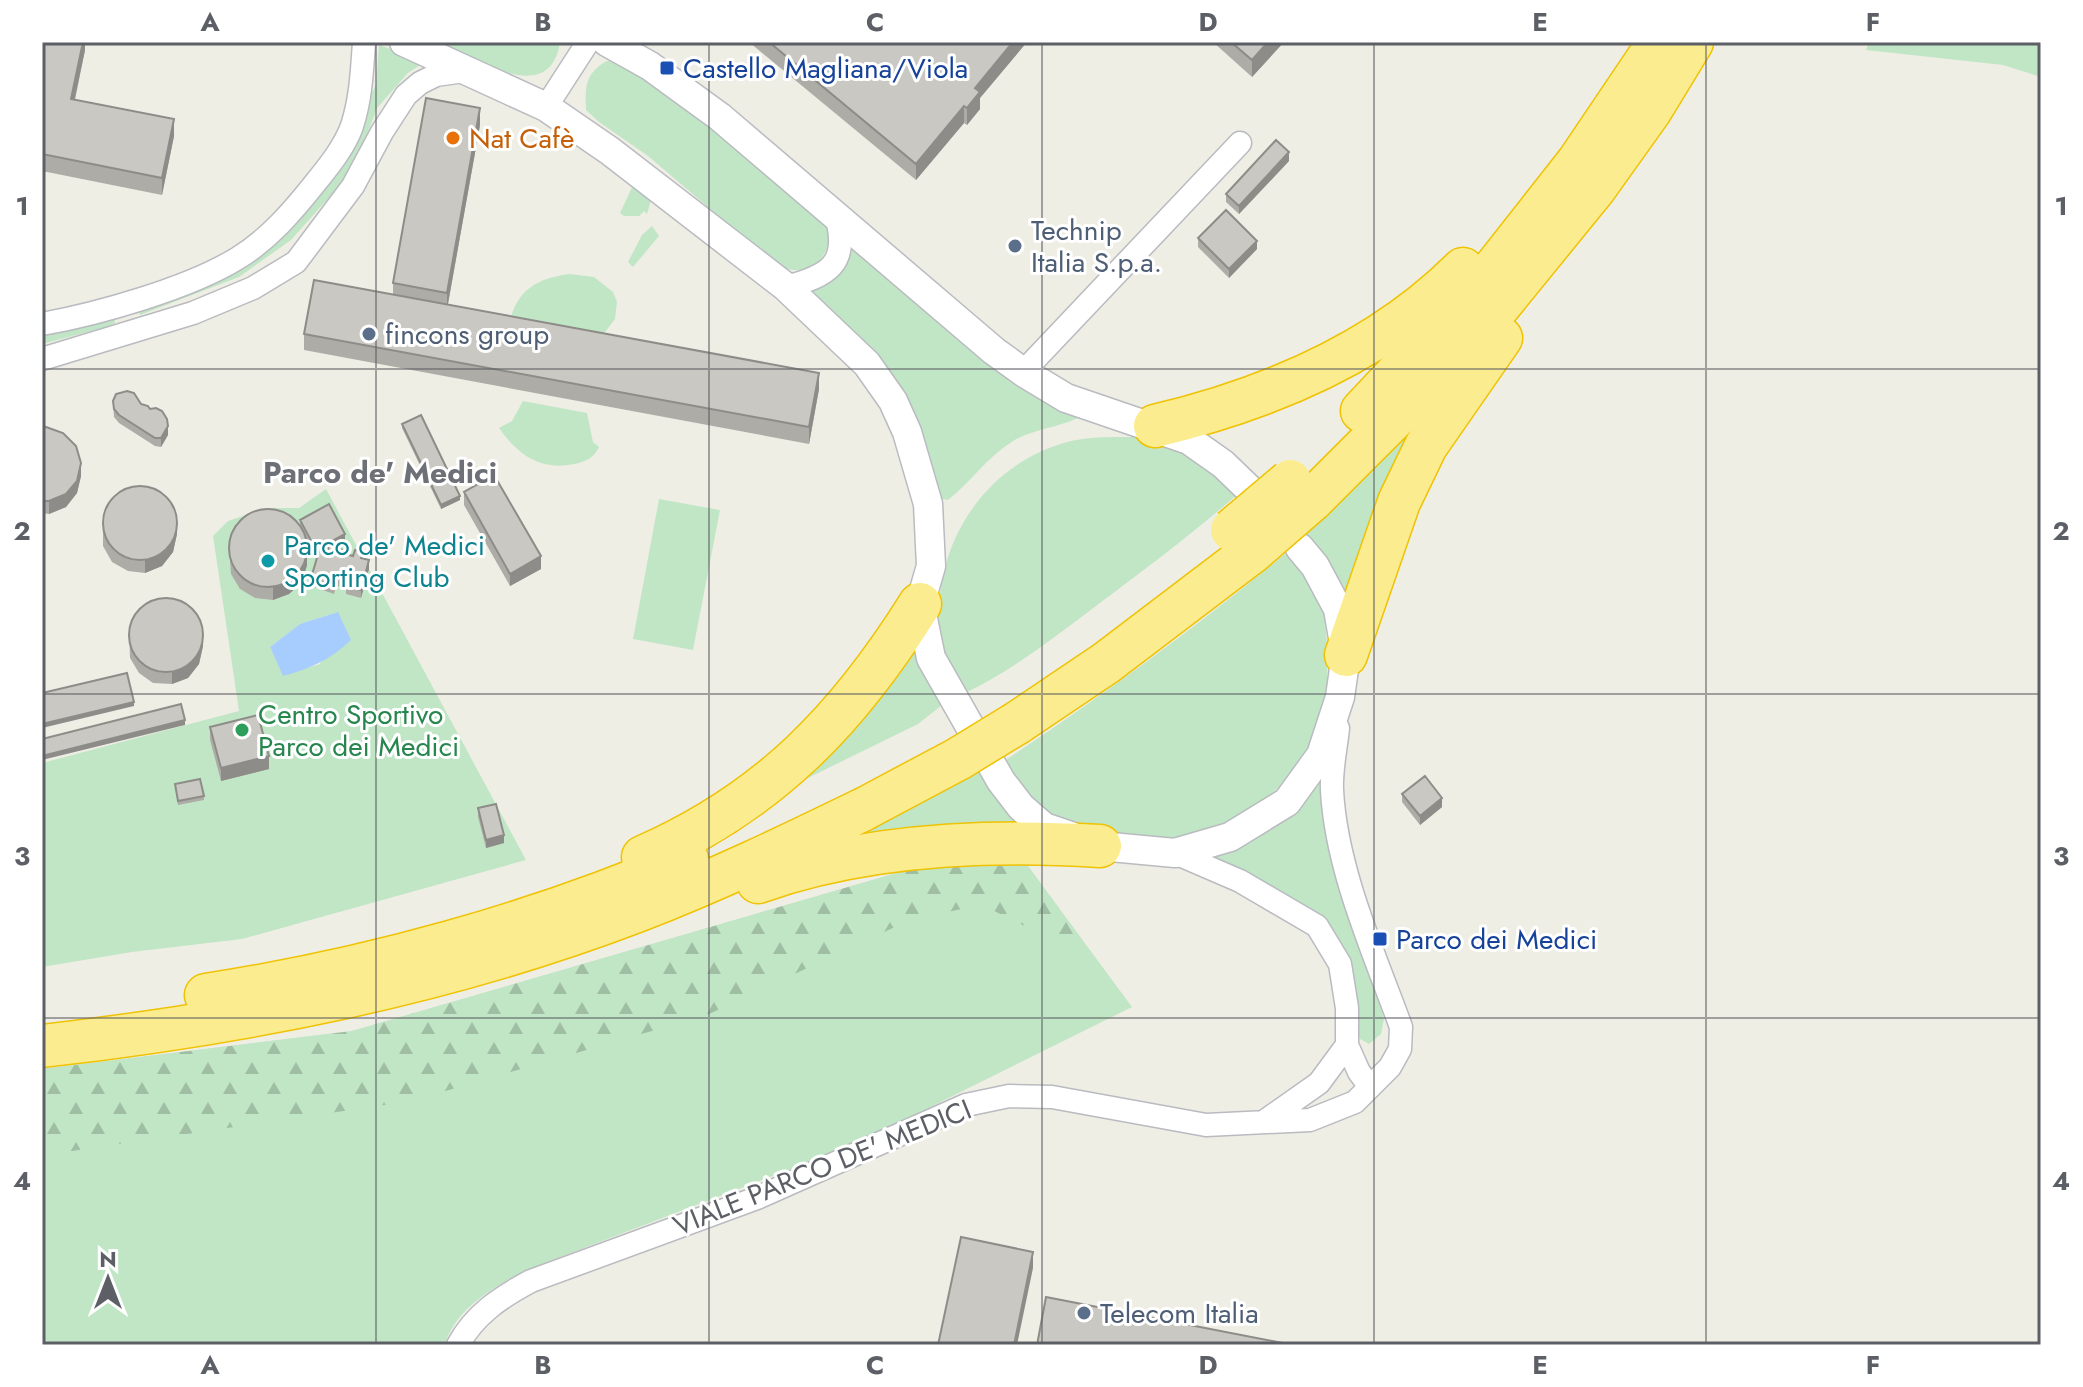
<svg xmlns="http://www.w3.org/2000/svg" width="2083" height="1387" font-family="Jost,sans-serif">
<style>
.grass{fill:#c1e6c6;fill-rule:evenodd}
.forest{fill:url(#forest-firs)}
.water{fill:#a6cdfd}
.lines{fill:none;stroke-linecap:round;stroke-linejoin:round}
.minor-casing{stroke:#b9bbc0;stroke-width:25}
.tertiary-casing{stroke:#b9bbc0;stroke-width:31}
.motorway-casing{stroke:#efc204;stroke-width:45}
.minor{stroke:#fff;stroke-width:22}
.tertiary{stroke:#fff;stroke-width:28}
.motorway{stroke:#fbed8f;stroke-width:42}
.motorway-bridge-casing{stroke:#efc204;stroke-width:45;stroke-linecap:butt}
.motorway-bridge{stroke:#fbed8f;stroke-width:42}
.wall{fill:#aeaca7}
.shaded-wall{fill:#8d8c88}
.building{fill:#cac8c2;stroke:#8d8c88;stroke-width:2}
.grid{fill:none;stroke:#5c5f65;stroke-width:2;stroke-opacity:0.55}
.transit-dot{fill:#1a4fb4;stroke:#fff;stroke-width:3}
.food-dot{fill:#e8710a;stroke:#fff;stroke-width:3}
.service-dot{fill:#5c6f8a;stroke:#fff;stroke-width:3}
.culture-dot{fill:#0f9aa8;stroke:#fff;stroke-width:3}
.leisure-dot{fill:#2e9e5b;stroke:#fff;stroke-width:3}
.labels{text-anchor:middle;stroke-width:6;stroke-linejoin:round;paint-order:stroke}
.transit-label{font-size:28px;fill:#164399;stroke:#fff;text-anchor:start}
.food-label{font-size:28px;fill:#c56008;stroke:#fff;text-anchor:start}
.service-label{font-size:28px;fill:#4e5e75;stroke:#fff;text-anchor:start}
.culture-label{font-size:28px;fill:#0d838f;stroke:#fff;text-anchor:start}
.leisure-label{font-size:28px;fill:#27864d;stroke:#fff;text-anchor:start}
.street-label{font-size:28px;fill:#5c5f65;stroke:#fff}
.neighbourhood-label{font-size:30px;font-weight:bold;fill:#6d7177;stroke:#fff}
.neatline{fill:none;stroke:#5c5f65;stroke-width:3}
.grid-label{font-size:26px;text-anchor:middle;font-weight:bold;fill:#5c5f65}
</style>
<defs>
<pattern id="forest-firs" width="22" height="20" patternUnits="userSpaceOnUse" patternTransform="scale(2)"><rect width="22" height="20" fill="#c1e6c6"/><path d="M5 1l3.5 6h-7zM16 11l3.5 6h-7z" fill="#a0bea4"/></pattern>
</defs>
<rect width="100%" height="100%" fill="#efeee5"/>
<path class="grass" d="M440,42H560C550,109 475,58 440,42Z
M1869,42H2026L2041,45V77L2003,65L1866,50Z
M379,45L426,61L408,73L377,108L365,140L340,185L291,240L239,277L140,315L137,305L240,264L326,181L376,85Z
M607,61H623L690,103L829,227C832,261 806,281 775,264L648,156L599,122L586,110C585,87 585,73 607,61Z
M634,183L651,200L647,214L644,211L639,216H624L620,213Z
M652,226L659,236L633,267L628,262L642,235Z
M853,248L1079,415L1078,418C1057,428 1033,429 1013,441C987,457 971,482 948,500L938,498C933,486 934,473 931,461C928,449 923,437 919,426C897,369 855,330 810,291C835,284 845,273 853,248Z
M570,274L594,277L613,292L617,302L615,319L599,340L509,325C516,290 537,278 570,274Z
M114,314L115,323L106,327L42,344V331Z
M523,401L587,413L593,442L599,447C594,458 585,462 574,464C540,471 518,455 499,428L512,421Z
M1422,419L1348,601L1323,555L1305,534Z
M1138,437L1173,444L1240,492C1194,533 1145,569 1096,606C1053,638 1012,671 963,694C952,673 940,649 939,625C935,540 987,462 1071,441C1092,436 1116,437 1138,437Z
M326,489L526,860L242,939L132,952L42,967V763L239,711L213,536L228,521L266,508H299ZM307,565C295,600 272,608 240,589ZM338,612L320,664L283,675L270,647L300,624Z
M659,499L720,510L693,650L633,639Z
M1291,549C1299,560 1309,572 1315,584C1325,605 1327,634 1327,656C1327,668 1328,681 1327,693C1313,793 1210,856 1115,837C1094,833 1058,824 1042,809C1027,796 1016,776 1004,761C1104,695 1199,625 1291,549Z
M911,646L946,702L918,724L765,799Z
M987,767L1033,830L854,841L850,834Z
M1323,772L1384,1019L1381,1034L1369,1044L1360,1039L1353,1025L1321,922L1297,901L1210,856Z
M1025,862L1132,1007L854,1145L534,1267C501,1282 455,1307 445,1345H42V1069L352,1031L907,870Z"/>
<path class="forest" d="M1025,862L1083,941L1070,961L1033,930L982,905L912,919L707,1015L411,1101L72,1151L42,1153V1069L352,1031L907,870Z"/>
<path class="water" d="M338,612L351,640C331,659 310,669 283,676L270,647L300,624Z"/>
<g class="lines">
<defs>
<path id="minor" d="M546,107L588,42
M786,287C828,276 850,264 836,216
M42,324C98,314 190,288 238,258C269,239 293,211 316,182C329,166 345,146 352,126C361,98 362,71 364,42
M42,359L193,313L253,288L296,262L353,186L382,132L406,95L420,83L436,75L464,71
M1023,372L1240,143
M1175,853L1240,881L1317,926L1340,964L1347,1008V1045L1319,1083L1265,1121
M1347,1045L1359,1072L1370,1087
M458,1345C475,1314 501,1297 531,1281L757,1198L966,1105L1009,1096L1052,1097L1206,1125L1310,1120L1355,1102L1390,1067L1400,1049L1401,1027C1374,953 1336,869 1332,790C1331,770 1336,748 1338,728"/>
<path id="tertiary" d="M404,42L546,107L610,151L786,287L867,364L893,401L907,432L928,504L931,566L920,604L931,658L1001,781L1021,807L1044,827L1100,846L1175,853L1230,837L1287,802L1321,755L1340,697L1346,655L1338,609L1315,566L1300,548
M607,42L650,66L720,117L994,351L1023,372L1066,398L1189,440L1223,464L1250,490"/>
<path id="motorway" d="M1362,411L1486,279L1578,162L1659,42
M1155,426C1269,399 1379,353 1463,269
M1312,500L1468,344L1595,188L1650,111L1692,42
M1346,655L1399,502L1426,446L1501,338
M1017,723L1106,663L1252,552
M643,857C769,802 848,719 920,604
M758,882C865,844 987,839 1100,846
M206,995C369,970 535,924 687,859
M42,1046C245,1023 446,984 637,911C715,881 790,845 864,809"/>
</defs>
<use href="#minor" class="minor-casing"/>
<use href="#tertiary" class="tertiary-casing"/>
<use href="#motorway" class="motorway-casing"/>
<use href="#minor" class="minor"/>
<use href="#tertiary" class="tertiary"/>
<use href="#motorway" class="motorway"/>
<defs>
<path id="motorway-bridge" d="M1232,530L1290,481
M1252,552L1312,500
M864,809L958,759L1017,723"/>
</defs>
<use href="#motorway-bridge" class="motorway-bridge-casing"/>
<use href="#motorway-bridge" class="motorway-bridge"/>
</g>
<path class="wall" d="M42,42H85V50L75,100L174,136L162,195L42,171Z
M749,42H1027L980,98V109L967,125L964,123L916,180Z
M1213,42H1284L1252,77Z
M480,125L448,304L819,389L809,444L304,350V334L393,294V283Z
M1289,161L1239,214L1226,202V194Z
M1198,238L1257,249L1229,278L1198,247Z
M113,401L141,404L168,435L161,447L155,446L119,423L114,417Z
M402,424L460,500L441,509L402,428Z
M42,428L81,476L77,493L66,507L49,514L42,513Z
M464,492L541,569L510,586L464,505Z
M103,516L177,534L173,552L162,566L145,573L128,571L112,562L103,546Z
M300,520L345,543L335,548L346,554L363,559L369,569L361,598L346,594V588L336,586L334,594L311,586V578L317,558H316L306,540L307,565L302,582L289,594L273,600L255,598L240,589L231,574L229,544L300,527Z
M129,627L203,646L199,664L188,678L172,684L153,683L139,673L130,658Z
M210,727L269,769L221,781L210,740Z
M175,784L204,796V800L178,805Z
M1402,794L1442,807L1420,825L1402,802Z
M478,808L504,843L486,848L478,817Z"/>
<path class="shaded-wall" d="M83,42H85V50L71,116V99Z
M1013,42H1027L980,98V109L967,125V108L975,88Z
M1268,42H1284L1252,77V60Z
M964,106V123L916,180V164Z
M480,108V125L447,309V293Z
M174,119V136L162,195V178Z
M1289,152V161L1239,214V206Z
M1257,241V249L1229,278V269Z
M819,373V389L809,444V427Z
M168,426V435L161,447V438Z
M81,463V476L77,493L66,507L49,514V501Z
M460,496V500L441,509V505Z
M177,522V534L173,552L162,566L145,573V560Z
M345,534V543L316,558V550Z
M307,552V565L302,582L289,594L273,600V587Z
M541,556V569L510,586V574Z
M369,560V569L361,598V590Z
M203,633V646L199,664L188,678L172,684V672Z
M134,702V706L42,728V724Z
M185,720V725L42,760V756Z
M269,756V769L221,781V768Z
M1442,798V807L1420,825V816Z
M504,835V843L486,848V840Z
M1033,1252V1268L1017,1345H1014Z"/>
<path class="building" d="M42,42H83L71,99L174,119L162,178L42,154Z
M769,42H1013L975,88L980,92L967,108L964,106L916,164Z
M1231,42H1268L1252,60Z
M426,98L480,108L447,293L393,283Z
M1276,140L1289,152L1239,206L1226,194Z
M1226,210L1257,241L1229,269L1198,238Z
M314,280L819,373L809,427L304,334Z
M127,391L134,393L141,404L148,406L150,409L156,408L162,411L167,419L168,426L161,438H155L119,415L114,409L113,401L116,394Z
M421,415L460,496L441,505L402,424Z
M46,427L63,433L76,446L81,463L77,481L66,494L49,501H42V428Z
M494,475L541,556L510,574L464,492Z
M103 523a37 37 0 1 1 74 0a37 37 0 1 1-74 0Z
M329,504L345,534L316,550L300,520Z
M229 548a39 39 0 1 1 78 0a39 39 0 1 1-78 0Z
M329,546L346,551L345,554L353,556L355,550L363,552L361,558L369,560L361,590L346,586L348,580L336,577L334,586L311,578L319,551L327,553Z
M129 635a37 37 0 1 1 74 0a37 37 0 1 1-74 0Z
M127,673L134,702L42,724V693Z
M181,704L185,720L42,756V739Z
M258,715L269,756L221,768L210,727Z
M1425,776L1442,798L1420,816L1402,794Z
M200,779L204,796L178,801L175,784Z
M496,804L504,835L486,840L478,808Z
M961,1237L1033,1252L1014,1345H938Z
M1046,1297L1293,1345H1037Z"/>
<path class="grid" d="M376,42V1345M709,42V1345M1042,42V1345M1374,42V1345M1706,42V1345M42,369H2041M42,694H2041M42,1018H2041"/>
<g class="transit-dot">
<rect x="659" y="60" width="16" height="16" rx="4"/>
<rect x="1372" y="931" width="16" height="16" rx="4"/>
</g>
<circle class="food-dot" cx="453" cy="138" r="8"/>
<g class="service-dot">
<circle cx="1015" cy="246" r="8"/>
<circle cx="369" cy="334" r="8"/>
<circle cx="1084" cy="1313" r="8"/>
</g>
<circle class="culture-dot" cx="268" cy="561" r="8"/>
<circle class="leisure-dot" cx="242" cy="730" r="8"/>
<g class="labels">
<g class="transit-label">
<text x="683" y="78">Castello Magliana/Viola</text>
<text x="1396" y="949">Parco dei Medici</text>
</g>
<g class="food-label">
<text x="469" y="148">Nat Cafè</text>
</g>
<g class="service-label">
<text x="1031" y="240">Technip<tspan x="1031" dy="32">Italia S.p.a.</tspan></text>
<text x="385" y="344">fincons group</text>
<text x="1100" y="1323">Telecom Italia</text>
</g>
<g class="culture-label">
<text x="284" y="555">Parco de' Medici<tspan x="284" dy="32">Sporting Club</tspan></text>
</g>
<g class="leisure-label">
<text x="258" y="724">Centro Sportivo<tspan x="258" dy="32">Parco dei Medici</tspan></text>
</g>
<g class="street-label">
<text transform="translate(822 1167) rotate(-22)" y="10">VIALE PARCO DE' MEDICI</text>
</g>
<g class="neighbourhood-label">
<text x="380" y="483">Parco de' Medici</text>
</g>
</g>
<rect width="2083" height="1387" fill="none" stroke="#ffffff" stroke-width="88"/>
<g transform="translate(108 1279)" stroke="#ffffff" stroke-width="6" paint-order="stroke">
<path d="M0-6L14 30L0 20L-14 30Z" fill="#5c5f65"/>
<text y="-12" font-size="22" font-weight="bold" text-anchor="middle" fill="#5c5f65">N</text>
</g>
<rect x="44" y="44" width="1995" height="1299" class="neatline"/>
<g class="grid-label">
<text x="210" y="31">A</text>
<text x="543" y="31">B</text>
<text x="875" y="31">C</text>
<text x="1208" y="31">D</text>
<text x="1540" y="31">E</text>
<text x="1873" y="31">F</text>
<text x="22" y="215">1</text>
<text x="2061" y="215">1</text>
<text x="22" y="540">2</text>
<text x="2061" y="540">2</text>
<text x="22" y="865">3</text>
<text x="2061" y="865">3</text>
<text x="22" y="1190">4</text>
<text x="2061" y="1190">4</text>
<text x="210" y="1374">A</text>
<text x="543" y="1374">B</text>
<text x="875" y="1374">C</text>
<text x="1208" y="1374">D</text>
<text x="1540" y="1374">E</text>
<text x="1873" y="1374">F</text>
</g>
</svg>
